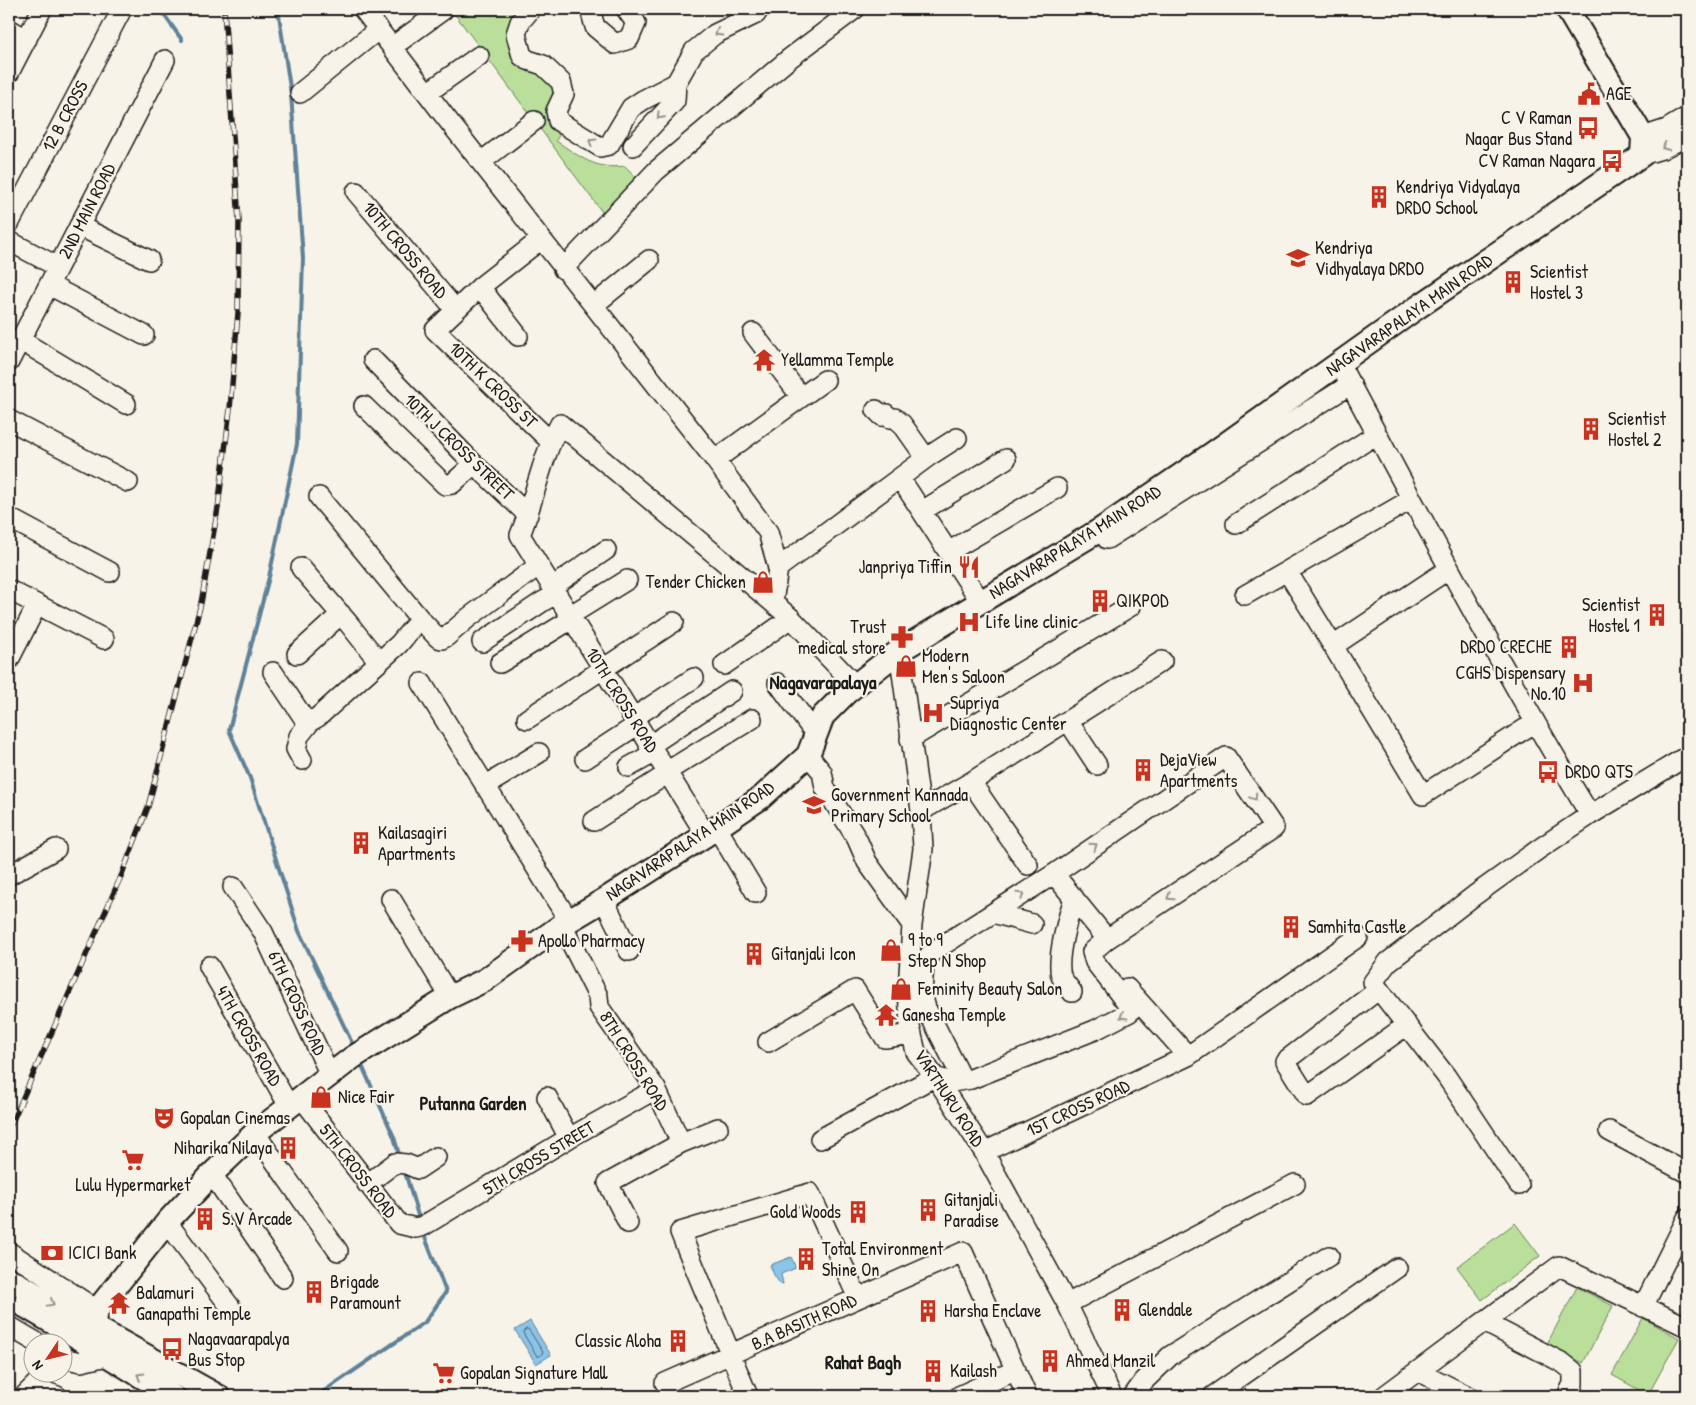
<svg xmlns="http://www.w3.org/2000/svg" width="1696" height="1405" font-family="'Patrick Hand',sans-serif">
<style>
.green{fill:#b9df9a;stroke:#6a7e5b}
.water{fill:#8ac4e9;stroke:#5e8197}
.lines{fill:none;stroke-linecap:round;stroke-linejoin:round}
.shore{stroke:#485f6e;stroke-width:1}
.stream{stroke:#5e8197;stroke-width:4}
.minor-casing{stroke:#1c1c1c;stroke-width:22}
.major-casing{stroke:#1c1c1c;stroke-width:26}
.minor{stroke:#f7f3e8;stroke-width:19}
.major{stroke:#f7f3e8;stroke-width:22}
.rail-casing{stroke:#1c1c1c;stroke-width:5.5}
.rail{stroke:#f7f3e8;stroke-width:4;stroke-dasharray:11;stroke-linecap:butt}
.oneway{stroke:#94928c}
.labels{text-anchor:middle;stroke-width:4.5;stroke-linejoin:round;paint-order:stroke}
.poi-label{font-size:18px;fill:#1c1c1c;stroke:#f7f3e8;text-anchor:start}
.street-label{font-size:18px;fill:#1c1c1c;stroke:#f7f3e8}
.neighbourhood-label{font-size:19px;font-weight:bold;fill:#1c1c1c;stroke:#f7f3e8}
</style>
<rect width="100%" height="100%" fill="#f7f3e8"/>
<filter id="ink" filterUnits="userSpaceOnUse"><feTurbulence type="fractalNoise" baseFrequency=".02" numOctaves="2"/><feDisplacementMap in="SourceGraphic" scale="10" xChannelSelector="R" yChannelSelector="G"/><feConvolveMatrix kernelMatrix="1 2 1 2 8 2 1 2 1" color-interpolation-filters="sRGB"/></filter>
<g filter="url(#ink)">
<path class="green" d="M451,9H522C506,35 505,31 514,61H521L523,67L528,72L543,73L558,86L560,133L556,141C581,157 594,170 625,166L637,178L608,220Z
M1515,1223L1540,1256L1482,1300L1457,1267Z
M1577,1287L1613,1306L1583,1363L1547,1344Z
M1643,1318L1679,1338L1648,1395L1612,1375Z"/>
<path class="water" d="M791,1257L796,1268L781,1274L783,1284H780L774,1275L770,1265Z
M530,1321L551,1355L536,1364L515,1330Z"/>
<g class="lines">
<path class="shore" d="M527,1329L529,1330L543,1352L540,1356H537L523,1333L524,1331Z"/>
<path class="stream" d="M160,9L182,40
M278,9L291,94L303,258L297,444L269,577L229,730L250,778L299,931L354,1047
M360,1061L394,1137L400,1158
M404,1169L420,1222
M317,1396L425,1322L446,1292L423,1232"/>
<defs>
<path id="minor" d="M363,9L443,114L715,460L768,532L778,568L773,603
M531,9L520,22L516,34L522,56L528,60L543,65L561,82L564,94L556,111L558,121L600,147L609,145L631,108L643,100L676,83L694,51L715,34L756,14L759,9
M590,9L595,27L615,44L629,39L636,23L626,9
M9,29L27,39
M392,47L443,10
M9,73L42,9
M300,93L379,29
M427,93L479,56
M1643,137L1667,129L1687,117
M633,146L675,101L676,83
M1642,155L1662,149L1687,136
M481,162L534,121
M356,192L455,309
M9,224L122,9
M79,226L149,260
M540,240L480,287L435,330L550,441
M9,241L58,267
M563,269L656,171L790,58L855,9
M49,285L144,335
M480,287L518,336
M594,305L649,260
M753,333L801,397
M20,340L126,404
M373,360L474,464L528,515
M9,362L165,60
M1339,363C1420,515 1501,668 1590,815
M364,406L445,485L452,484L474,464
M876,410L882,416L886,414L890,418H895L902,424L926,458
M9,420L128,482
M715,460L825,380
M900,478L981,602
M319,497L420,619L438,638L442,639L446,637L468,618L538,566
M922,511L1006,459
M9,518L110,572
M1236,524L1377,434
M1107,539L1351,384
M948,552L1057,488
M301,568L349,624L379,662
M778,568L929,456L957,438
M1449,569L1333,646L1423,795L1534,723
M1287,571L1412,499
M552,587L606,550
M9,590L104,639
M1245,595L1287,571L1333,646
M569,616L627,580
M482,642L542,602L556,594
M899,651L921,811L923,849L912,925L908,990L910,1027L916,1052L938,1081L984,1152L1067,1304L1112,1396
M297,654L341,614
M9,660L37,605
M500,663L572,619
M724,665L791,618
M273,672L303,717L311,721L318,717L399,644L420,619
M422,683L569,921
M778,683L816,735
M633,718L694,678
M527,719L674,622
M1068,721L1097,765
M910,739L1131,606
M649,746L732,691
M808,755L822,772L825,788L857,839L867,862L912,925
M585,759L637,725
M302,760L296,749L299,736L311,721
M629,767L654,753
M666,772L752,719
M971,782L1028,865
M485,786L539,753
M921,811L971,782L1162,661
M594,821L667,774
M717,828L756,893
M706,835L520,535C535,499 541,458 560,424L791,618L856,686
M1054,874L1107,939
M9,875L56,849
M233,887L263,932L330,1075
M391,899L450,997
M604,900L629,951
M993,913L1032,924
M562,925L598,996L599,1007L656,1089L681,1143
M209,966L289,1106
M1127,988L1188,1056
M1378,990L1285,1061L1307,1096L1407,1025
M1072,992C1069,987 1063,981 1061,976C1056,957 1068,917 1074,898
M768,1042L855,990L885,1038L912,1034
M301,1097L399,1224L416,1228L423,1226L569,1138L656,1089
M547,1097L569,1138
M1609,1131L1687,1173
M255,1133L338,1251
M820,1139L934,1077L952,1082L971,1079L1095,1030L1130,1012L1131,1009L1095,962L1092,952L1107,939L1274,828L1226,757L1054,874L932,952L924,962L922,994L926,1008L963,1080
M984,1152L1188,1056L1358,937
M212,1174L283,1278
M367,1184L395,1163L406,1164L418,1169L436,1157
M1519,1185L1446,1076L1373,982L1388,962L1475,895L1539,849L1590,815L1687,756
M167,1222L231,1308
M628,1223L608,1183L681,1143L718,1128
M9,1252L97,1310
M1067,1304L1295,1184
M1643,1307L1687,1218
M1484,1322L1563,1363L1573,1371V1384L1567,1396
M9,1326L36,1342
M62,1358L81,1362L107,1356
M1418,1371L1468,1396
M665,1383L963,1252L1027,1396
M33,1387L57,1396
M24,1396L48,1372
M748,1396L680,1232L810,1193L858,1298
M959,1396L1016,1370
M1133,1396L1144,1381L1170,1356L1329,1256
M1213,1396L1397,1268
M1384,1396L1559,1266L1687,1327"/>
<path id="major" d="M9,1279L218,1396
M23,1305L79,1338L173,1396
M94,1327L97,1310L167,1222L212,1174L255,1133L352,1058L450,997L485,980L562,925L604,900L706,835L762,797L808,755L823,716L847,692L899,651L1100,530L1213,453L1418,307L1642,155L1643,137L1567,9"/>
</defs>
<use href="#minor" class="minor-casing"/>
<use href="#major" class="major-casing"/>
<use href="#minor" class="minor"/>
<use href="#major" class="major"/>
<defs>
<path id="rail" d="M9,1129L122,874L148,807L201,603L218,508L230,409L238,313L239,221L224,9"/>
</defs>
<use href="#rail" class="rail-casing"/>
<use href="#rail" class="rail"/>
</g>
<defs><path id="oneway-chevron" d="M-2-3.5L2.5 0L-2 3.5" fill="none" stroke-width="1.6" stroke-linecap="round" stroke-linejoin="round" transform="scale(1.25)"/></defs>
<g class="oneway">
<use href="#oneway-chevron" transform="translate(718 33) rotate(150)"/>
<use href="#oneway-chevron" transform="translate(660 116) rotate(133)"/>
<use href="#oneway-chevron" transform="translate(592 142) rotate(-148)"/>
<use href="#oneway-chevron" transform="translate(1665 147) rotate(155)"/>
<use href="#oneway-chevron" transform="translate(1254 797) rotate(56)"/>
<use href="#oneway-chevron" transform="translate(1094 846) rotate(-35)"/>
<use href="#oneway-chevron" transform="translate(1021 895) rotate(-33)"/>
<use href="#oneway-chevron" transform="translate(1170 897) rotate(147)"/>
<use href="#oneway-chevron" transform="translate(1123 1016) rotate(150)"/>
<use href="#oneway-chevron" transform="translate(51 1303) rotate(29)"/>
<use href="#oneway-chevron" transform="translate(140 1376) rotate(-149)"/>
</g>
</g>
<defs>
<symbol id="civic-bare" viewBox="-9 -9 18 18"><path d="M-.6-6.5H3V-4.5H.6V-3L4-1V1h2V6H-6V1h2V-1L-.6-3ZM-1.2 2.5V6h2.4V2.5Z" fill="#c8321e" stroke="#f7f3e8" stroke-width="2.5" paint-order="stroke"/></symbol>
<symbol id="bus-bare" viewBox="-9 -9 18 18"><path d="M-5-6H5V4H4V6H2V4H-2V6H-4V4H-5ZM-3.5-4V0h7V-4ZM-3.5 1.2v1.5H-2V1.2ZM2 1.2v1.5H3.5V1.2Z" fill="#c8321e" stroke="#f7f3e8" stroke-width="2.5" paint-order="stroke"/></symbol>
<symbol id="building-bare" viewBox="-9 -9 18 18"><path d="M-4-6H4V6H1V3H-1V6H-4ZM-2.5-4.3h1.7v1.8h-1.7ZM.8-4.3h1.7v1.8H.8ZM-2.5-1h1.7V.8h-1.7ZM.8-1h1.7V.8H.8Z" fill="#c8321e" stroke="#f7f3e8" stroke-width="2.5" paint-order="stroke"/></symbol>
<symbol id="school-bare" viewBox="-9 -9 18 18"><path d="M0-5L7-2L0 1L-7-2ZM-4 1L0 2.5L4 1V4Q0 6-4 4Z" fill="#c8321e" stroke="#f7f3e8" stroke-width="2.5" paint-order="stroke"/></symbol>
<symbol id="temple-bare" viewBox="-9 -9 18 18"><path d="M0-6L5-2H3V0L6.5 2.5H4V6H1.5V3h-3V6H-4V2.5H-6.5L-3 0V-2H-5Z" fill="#c8321e" stroke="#f7f3e8" stroke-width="2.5" paint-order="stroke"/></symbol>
<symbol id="restaurant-bare" viewBox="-9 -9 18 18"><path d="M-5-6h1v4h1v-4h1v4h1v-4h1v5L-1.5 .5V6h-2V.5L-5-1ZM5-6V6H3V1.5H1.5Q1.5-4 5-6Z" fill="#c8321e" stroke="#f7f3e8" stroke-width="2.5" paint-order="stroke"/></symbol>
<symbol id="shop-bare" viewBox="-9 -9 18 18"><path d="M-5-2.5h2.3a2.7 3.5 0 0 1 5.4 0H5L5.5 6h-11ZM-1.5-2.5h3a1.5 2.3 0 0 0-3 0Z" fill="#c8321e" stroke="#f7f3e8" stroke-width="2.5" paint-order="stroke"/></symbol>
<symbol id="hospital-bare" viewBox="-9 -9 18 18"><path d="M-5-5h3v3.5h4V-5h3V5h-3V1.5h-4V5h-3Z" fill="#c8321e" stroke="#f7f3e8" stroke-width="2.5" paint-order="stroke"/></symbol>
<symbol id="pharmacy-bare" viewBox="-9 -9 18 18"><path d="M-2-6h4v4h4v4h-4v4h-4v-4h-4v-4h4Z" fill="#c8321e" stroke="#f7f3e8" stroke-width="2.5" paint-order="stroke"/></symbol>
<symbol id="theatre-bare" viewBox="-9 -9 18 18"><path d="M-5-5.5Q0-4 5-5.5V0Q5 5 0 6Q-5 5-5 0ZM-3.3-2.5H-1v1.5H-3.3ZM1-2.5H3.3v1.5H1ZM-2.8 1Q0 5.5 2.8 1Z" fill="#c8321e" stroke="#f7f3e8" stroke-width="2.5" paint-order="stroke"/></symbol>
<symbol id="supermarket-bare" viewBox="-9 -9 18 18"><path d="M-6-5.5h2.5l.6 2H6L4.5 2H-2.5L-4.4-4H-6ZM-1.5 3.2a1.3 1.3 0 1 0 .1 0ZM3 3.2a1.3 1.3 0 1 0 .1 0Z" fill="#c8321e" stroke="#f7f3e8" stroke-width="2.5" paint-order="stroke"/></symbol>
<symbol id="bank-bare" viewBox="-9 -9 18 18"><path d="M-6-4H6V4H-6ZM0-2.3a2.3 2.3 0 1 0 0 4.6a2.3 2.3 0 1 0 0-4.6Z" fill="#c8321e" stroke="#f7f3e8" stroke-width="2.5" paint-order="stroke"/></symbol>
</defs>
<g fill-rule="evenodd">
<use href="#civic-bare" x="1573" y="78" width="32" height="32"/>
<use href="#bus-bare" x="1572" y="112" width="32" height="32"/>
<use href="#bus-bare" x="1596" y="145" width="32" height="32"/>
<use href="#building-bare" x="1363" y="181" width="32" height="32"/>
<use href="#school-bare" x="1282" y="242" width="32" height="32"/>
<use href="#building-bare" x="1497" y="266" width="32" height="32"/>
<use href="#temple-bare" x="748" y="344" width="32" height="32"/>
<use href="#building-bare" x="1575" y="413" width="32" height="32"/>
<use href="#restaurant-bare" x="953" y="551" width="32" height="32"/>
<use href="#shop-bare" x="747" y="566" width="32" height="32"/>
<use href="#building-bare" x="1084" y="585" width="32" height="32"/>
<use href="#building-bare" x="1641" y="599" width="32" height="32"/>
<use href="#hospital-bare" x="953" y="606" width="32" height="32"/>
<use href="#pharmacy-bare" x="886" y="621" width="32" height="32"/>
<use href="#building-bare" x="1553" y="631" width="32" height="32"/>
<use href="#shop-bare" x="890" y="650" width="32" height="32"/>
<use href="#hospital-bare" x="1567" y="667" width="32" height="32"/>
<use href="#hospital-bare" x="917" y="697" width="32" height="32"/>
<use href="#building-bare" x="1127" y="754" width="32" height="32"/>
<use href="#bus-bare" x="1532" y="756" width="32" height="32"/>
<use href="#school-bare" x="798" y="789" width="32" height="32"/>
<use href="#building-bare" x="345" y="827" width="32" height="32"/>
<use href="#building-bare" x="1275" y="911" width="32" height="32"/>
<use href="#pharmacy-bare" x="506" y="925" width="32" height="32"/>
<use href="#shop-bare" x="875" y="934" width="32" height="32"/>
<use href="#building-bare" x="738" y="938" width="32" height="32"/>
<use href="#shop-bare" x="885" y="973" width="32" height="32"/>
<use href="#temple-bare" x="870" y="999" width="32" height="32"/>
<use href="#shop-bare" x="305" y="1081" width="32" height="32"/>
<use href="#theatre-bare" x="148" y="1102" width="32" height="32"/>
<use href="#building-bare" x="272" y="1132" width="32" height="32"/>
<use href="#supermarket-bare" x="117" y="1144" width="32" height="32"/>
<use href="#building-bare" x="912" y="1194" width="32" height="32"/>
<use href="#building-bare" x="842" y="1196" width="32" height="32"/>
<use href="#building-bare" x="189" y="1203" width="32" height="32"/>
<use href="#bank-bare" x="36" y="1237" width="32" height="32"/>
<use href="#building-bare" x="790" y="1243" width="32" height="32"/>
<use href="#building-bare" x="298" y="1276" width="32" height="32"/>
<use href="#temple-bare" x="103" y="1287" width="32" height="32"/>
<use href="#building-bare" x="1106" y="1294" width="32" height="32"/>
<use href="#building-bare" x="912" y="1295" width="32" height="32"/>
<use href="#building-bare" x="662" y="1325" width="32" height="32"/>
<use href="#bus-bare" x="156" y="1333" width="32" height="32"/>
<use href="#building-bare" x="1034" y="1345" width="32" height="32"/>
<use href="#building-bare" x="917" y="1355" width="32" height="32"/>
<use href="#supermarket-bare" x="428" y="1357" width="32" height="32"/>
</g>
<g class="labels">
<g class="poi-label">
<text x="1606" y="100">AGE</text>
<text x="1572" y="124" text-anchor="end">C V Raman<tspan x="1572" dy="21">Nagar Bus Stand</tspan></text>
<text x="1595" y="167" text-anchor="end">CV Raman Nagara</text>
<text x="1396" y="193">Kendriya Vidyalaya<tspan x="1396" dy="21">DRDO School</tspan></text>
<text x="1315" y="254">Kendriya<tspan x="1315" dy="21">Vidhyalaya DRDO</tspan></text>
<text x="1530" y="278">Scientist<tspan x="1530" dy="21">Hostel 3</tspan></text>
<text x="781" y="366">Yellamma Temple</text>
<text x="1608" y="425">Scientist<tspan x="1608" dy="21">Hostel 2</tspan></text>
<text x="952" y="573" text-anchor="end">Janpriya Tiffin</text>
<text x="746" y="588" text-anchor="end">Tender Chicken</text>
<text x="1116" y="607">QIKPOD</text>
<text x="1640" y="611" text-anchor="end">Scientist<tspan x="1640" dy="21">Hostel 1</tspan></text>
<text x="986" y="628">Life line clinic</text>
<text x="886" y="633" text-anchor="end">Trust<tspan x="886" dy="21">medical store</tspan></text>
<text x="1552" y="653" text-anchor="end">DRDO CRECHE</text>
<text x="922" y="662">Modern<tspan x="922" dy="21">Men's Saloon</tspan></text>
<text x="1566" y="679" text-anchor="end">CGHS Dispensary<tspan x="1566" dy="21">No.10</tspan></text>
<text x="950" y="709">Supriya<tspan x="950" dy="21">Diagnostic Center</tspan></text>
<text x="1160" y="766">DejaView<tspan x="1160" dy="21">Apartments</tspan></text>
<text x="1565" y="778">DRDO QTS</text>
<text x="831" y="801">Government Kannada<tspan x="831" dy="21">Primary School</tspan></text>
<text x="378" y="839">Kailasagiri<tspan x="378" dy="21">Apartments</tspan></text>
<text x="1308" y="933">Samhita Castle</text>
<text x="908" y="946">9 to 9<tspan x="908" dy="21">Step N Shop</tspan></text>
<text x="538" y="947">Apollo Pharmacy</text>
<text x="771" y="960">Gitanjali Icon</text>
<text x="918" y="995">Feminity Beauty Salon</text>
<text x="902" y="1021">Ganesha Temple</text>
<text x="338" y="1103">Nice Fair</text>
<text x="180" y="1124">Gopalan Cinemas</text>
<text x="272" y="1154" text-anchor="end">Niharika Nilaya</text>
<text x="133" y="1191" text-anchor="middle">Lulu Hypermarket</text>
<text x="944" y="1206">Gitanjali<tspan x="944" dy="21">Paradise</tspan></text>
<text x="841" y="1218" text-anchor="end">Gold Woods</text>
<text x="222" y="1225">S.V Arcade</text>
<text x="822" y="1255">Total Environment<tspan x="822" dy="21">Shine On</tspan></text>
<text x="68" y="1259">ICICI Bank</text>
<text x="330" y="1288">Brigade<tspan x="330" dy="21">Paramount</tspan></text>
<text x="136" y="1299">Balamuri<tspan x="136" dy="21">Ganapathi Temple</tspan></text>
<text x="1138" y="1316">Glendale</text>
<text x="944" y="1317">Harsha Enclave</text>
<text x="188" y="1345">Nagavaarapalya<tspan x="188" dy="21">Bus Stop</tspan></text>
<text x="661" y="1347" text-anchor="end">Classic Aloha</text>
<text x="1066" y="1367">Ahmed Manzil</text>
<text x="950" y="1377">Kailash</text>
<text x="460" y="1379">Gopalan Signature Mall</text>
</g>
<g class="street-label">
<text transform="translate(65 116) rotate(-62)" y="6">12 B CROSS</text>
<text transform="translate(87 211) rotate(-63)" y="6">2ND MAIN ROAD</text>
<text transform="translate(405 250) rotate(50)" y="6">10TH CROSS ROAD</text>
<text transform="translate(1409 315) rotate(-35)" y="6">NAGAVARAPALAYA MAIN ROAD</text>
<text transform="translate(493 385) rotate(44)" y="6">10TH K CROSS ST</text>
<text transform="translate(459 447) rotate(44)" y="6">10TH J CROSS STREET</text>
<text transform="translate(1075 542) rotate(-32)" y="6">NAGAVARAPALAYA MAIN ROAD</text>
<text transform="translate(622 700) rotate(58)" y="6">10TH CROSS ROAD</text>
<text transform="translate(690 841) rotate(-34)" y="6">NAGAVARAPALAYA MAIN ROAD</text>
<text transform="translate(297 1003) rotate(65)" y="6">6TH CROSS ROAD</text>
<text transform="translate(249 1036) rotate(60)" y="6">4TH CROSS ROAD</text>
<text transform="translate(634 1061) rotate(58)" y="6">8TH CROSS ROAD</text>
<text transform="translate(949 1098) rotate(57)" y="6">VARTHURU ROAD</text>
<text transform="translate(1078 1108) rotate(-25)" y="6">1ST CROSS ROAD</text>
<text transform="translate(539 1158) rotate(-31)" y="6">5TH CROSS STREET</text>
<text transform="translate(358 1171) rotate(52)" y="6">5TH CROSS ROAD</text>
<text transform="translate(804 1322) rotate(-24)" y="6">B.A BASITH ROAD</text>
</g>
<g class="neighbourhood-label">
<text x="823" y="689">Nagavarapalaya</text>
<text x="473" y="1110">Putanna Garden</text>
<text x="863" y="1369">Rahat Bagh</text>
</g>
</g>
<rect width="1696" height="1405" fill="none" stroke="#f7f3e8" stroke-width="30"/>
<rect x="15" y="15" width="1666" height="1375" fill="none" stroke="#1c1c1c" stroke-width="2" filter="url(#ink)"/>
<g transform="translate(48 1358) rotate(235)"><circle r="24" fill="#f7f3e8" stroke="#9f9d96"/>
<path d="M0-4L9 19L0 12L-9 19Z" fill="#c8321e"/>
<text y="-8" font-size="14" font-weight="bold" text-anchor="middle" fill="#1c1c1c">N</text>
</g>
</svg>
